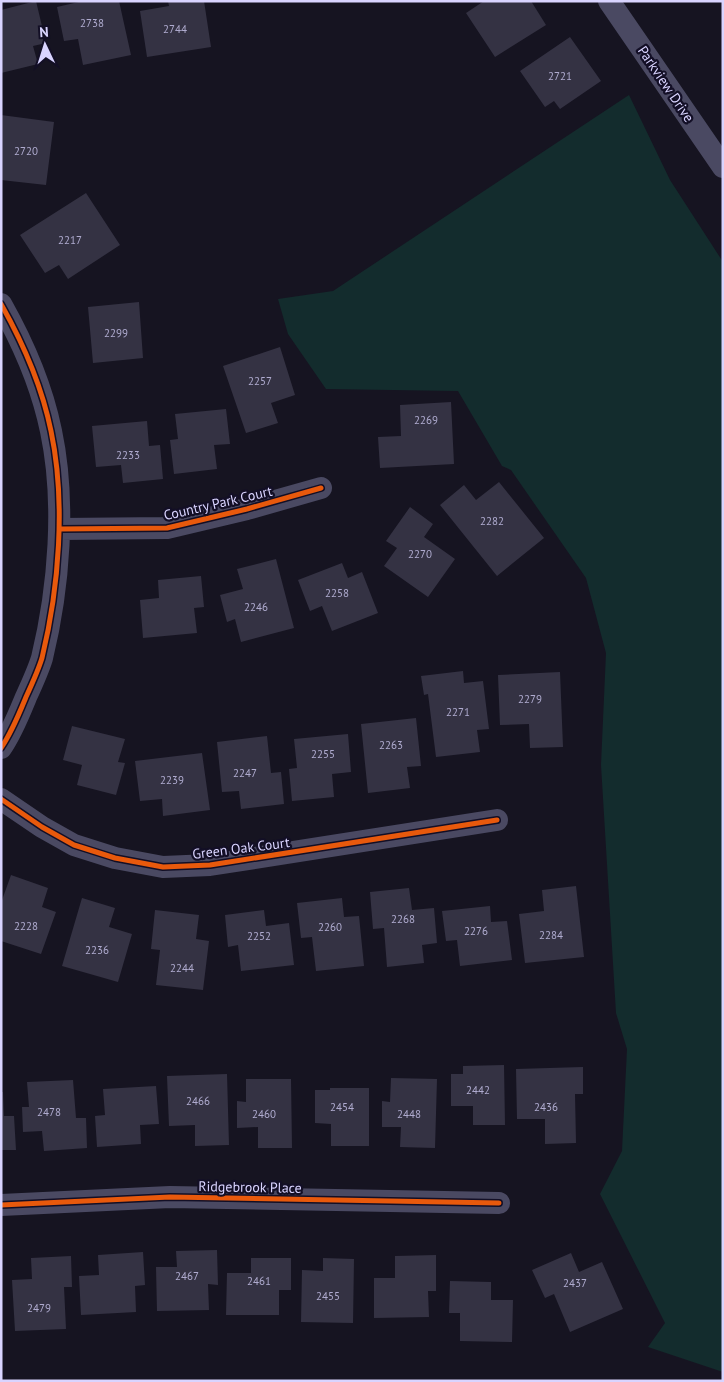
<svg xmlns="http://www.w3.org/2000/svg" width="724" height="1382" font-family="'PT Sans',sans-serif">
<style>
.green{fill:#132c2d}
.building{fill:#343243}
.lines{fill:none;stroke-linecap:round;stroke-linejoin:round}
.street{stroke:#4a4962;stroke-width:22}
.cycleway-casing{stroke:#130f26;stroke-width:8}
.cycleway{stroke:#e8590c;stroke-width:5}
.labels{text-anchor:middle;stroke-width:4.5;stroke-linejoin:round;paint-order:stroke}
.number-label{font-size:11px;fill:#b0acd0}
.street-label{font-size:14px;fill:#d9d4ff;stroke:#130f26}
</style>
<rect width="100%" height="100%" fill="#161421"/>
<path class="green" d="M629,95L670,180L723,262V1372L648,1347L665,1323L600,1194L622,1151L627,1049L616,1013L601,765L606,653L586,578L511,470L502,466L458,391L326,389L288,334L278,299L333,291Z"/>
<path class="building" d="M36,1L46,43L33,46L38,64L1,73V10Z
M83,1H119L131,55L83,65L78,39L64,41L57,7Z
M168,1H204L211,47L147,57L140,11L169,6Z
M484,1H531L546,25L495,57L466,13Z
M570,37L601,81L560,109L554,101L545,107L520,71Z
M1,115L54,122L46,185L1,180Z
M86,193L120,245L68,279L59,265L45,273L20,235Z
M139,302L143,358L93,363L88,307Z
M280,347L295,395L271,403L278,423L246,433L223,366Z
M451,402L454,464L380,468L378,437L401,436L400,405Z
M226,409L230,444L214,445L217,469L174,474L170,440L178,439L175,414Z
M147,421L149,446L160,445L163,479L123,483L121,465L96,467L92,426Z
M499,482L544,538L497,576L440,505L464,485L476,500Z
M410,507L433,524L424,537L455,559L428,597L384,566L397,548L386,541Z
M276,559L294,628L241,642L235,619L227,622L220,595L243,589L237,569Z
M342,563L348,578L362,572L378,613L332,631L322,606L310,611L298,580Z
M201,576L204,607L194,608L197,633L143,638L140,600L159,598L158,580Z
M463,671L464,683L483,681L489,729L477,730L480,752L436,757L428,694L424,695L421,676Z
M560,672L563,747L530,748L529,724L500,725L498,675Z
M416,718L421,766L407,767L410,788L368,793L361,724Z
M72,726L125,739L118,762L125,763L116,795L77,785L82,765L63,760Z
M348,734L351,772L332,774L334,797L292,801L289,769L297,768L294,739Z
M267,736L271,773L281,772L284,804L241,809L239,791L222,792L217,742Z
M202,753L210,810L163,816L162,799L140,801L135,761Z
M11,875L48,888L42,907L56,912L41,954L1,941V903Z
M576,886L584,957L525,963L519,914L544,911L542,890Z
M409,888L412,910L434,908L437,943L422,945L424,963L387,967L384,928L373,929L370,892Z
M82,898L115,908L109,927L132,934L118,982L62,966Z
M342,898L344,917L359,916L364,966L316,971L312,937L301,938L297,903Z
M490,906L491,922L507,921L512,960L460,966L457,940L446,941L442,911Z
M155,910L199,915L196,939L209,941L203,990L156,985L160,950L151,949Z
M264,910L266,926L289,923L294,965L241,971L238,945L228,947L225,915Z
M504,1065L505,1125H473V1106H451V1074H463V1066Z
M583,1067V1094H575L576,1143L545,1144V1119H517L516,1069Z
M227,1074L229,1145L195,1146V1125L169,1126L167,1076Z
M391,1078L437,1079L435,1148L400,1147L401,1127H382V1101L390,1102Z
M246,1079H291L292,1148H258V1127L237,1128V1101L246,1102Z
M73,1080L76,1118H86L87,1148L44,1151L42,1131L23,1132L22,1107H29L27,1082Z
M156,1086L159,1124L140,1125L141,1144L97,1147L95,1116L105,1115L103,1089Z
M330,1088H369V1146H331V1124L315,1123V1090H330Z
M1,1092H3L4,1116H14L16,1150H1Z
M217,1250L218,1285L208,1284L209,1310L157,1311L156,1267H177L176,1251Z
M143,1252L145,1285L135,1286L136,1312L81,1315L79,1276L99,1275L98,1255Z
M571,1253L579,1272L602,1262L623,1309L570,1332L554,1294L545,1298L532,1270Z
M436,1255V1291H428L429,1317L374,1318V1278H395V1256Z
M71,1256L72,1287H64L66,1329L15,1331L12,1280L32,1279L31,1258Z
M251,1258H291V1290H279V1315H226L227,1273H251Z
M323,1258L354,1259L353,1323L301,1322L302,1270L323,1271Z
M450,1281L491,1282V1300H513L512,1342L460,1341V1313H449Z"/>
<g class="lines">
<path class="street" d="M609,1L723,167
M1,304C23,343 42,387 51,431C66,502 59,588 42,658C38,671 32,684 26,697C19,714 12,732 1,748
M60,529L167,528L247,509L321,488
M1,799L42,827L74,845L115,858L163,867L210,865L497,820
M1,1205L170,1197L499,1203"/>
<defs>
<path id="cycleway" d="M1,304C23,343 42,387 51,431C66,502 59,588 42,658C38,671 32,684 26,697C19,714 12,732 1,748
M60,529L167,528L247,509L321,488
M1,799L42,827L74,845L115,858L163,867L210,865L497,820
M1,1205L170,1197L499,1203"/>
</defs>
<use href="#cycleway" class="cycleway-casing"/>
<use href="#cycleway" class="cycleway"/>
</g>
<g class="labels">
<g class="number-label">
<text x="92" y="27">2738</text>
<text x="175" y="33">2744</text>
<text x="560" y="80">2721</text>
<text x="26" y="155">2720</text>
<text x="70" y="244">2217</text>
<text x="116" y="337">2299</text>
<text x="260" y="385">2257</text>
<text x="426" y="424">2269</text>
<text x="128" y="459">2233</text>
<text x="492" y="525">2282</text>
<text x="420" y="558">2270</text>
<text x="337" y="597">2258</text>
<text x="256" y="611">2246</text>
<text x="530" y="703">2279</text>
<text x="458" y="716">2271</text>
<text x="391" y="749">2263</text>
<text x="323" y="758">2255</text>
<text x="245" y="777">2247</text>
<text x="172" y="784">2239</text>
<text x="403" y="923">2268</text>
<text x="26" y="930">2228</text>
<text x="330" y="931">2260</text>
<text x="476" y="935">2276</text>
<text x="551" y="939">2284</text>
<text x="259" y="940">2252</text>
<text x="97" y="954">2236</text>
<text x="182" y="972">2244</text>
<text x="478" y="1094">2442</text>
<text x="198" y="1105">2466</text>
<text x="342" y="1111">2454</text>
<text x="546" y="1111">2436</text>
<text x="49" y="1116">2478</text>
<text x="264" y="1118">2460</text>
<text x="409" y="1118">2448</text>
<text x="187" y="1280">2467</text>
<text x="259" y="1285">2461</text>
<text x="575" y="1287">2437</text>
<text x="328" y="1300">2455</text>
<text x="39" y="1312">2479</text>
</g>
<g class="street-label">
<text transform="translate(666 84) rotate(56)" y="5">Parkview Drive</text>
<text transform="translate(218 503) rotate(-13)" y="5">Country Park Court</text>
<text transform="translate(241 848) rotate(-7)" y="5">Green Oak Court</text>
<text transform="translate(250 1187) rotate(1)" y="5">Ridgebrook Place</text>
</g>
</g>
<rect width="724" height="1382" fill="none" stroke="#d9d4ff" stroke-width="5"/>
<g transform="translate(45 45) rotate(356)" stroke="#130f26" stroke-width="4" paint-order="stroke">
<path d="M0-4L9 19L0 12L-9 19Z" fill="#d9d4ff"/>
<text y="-8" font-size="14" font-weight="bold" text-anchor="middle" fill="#d9d4ff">N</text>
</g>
</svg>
